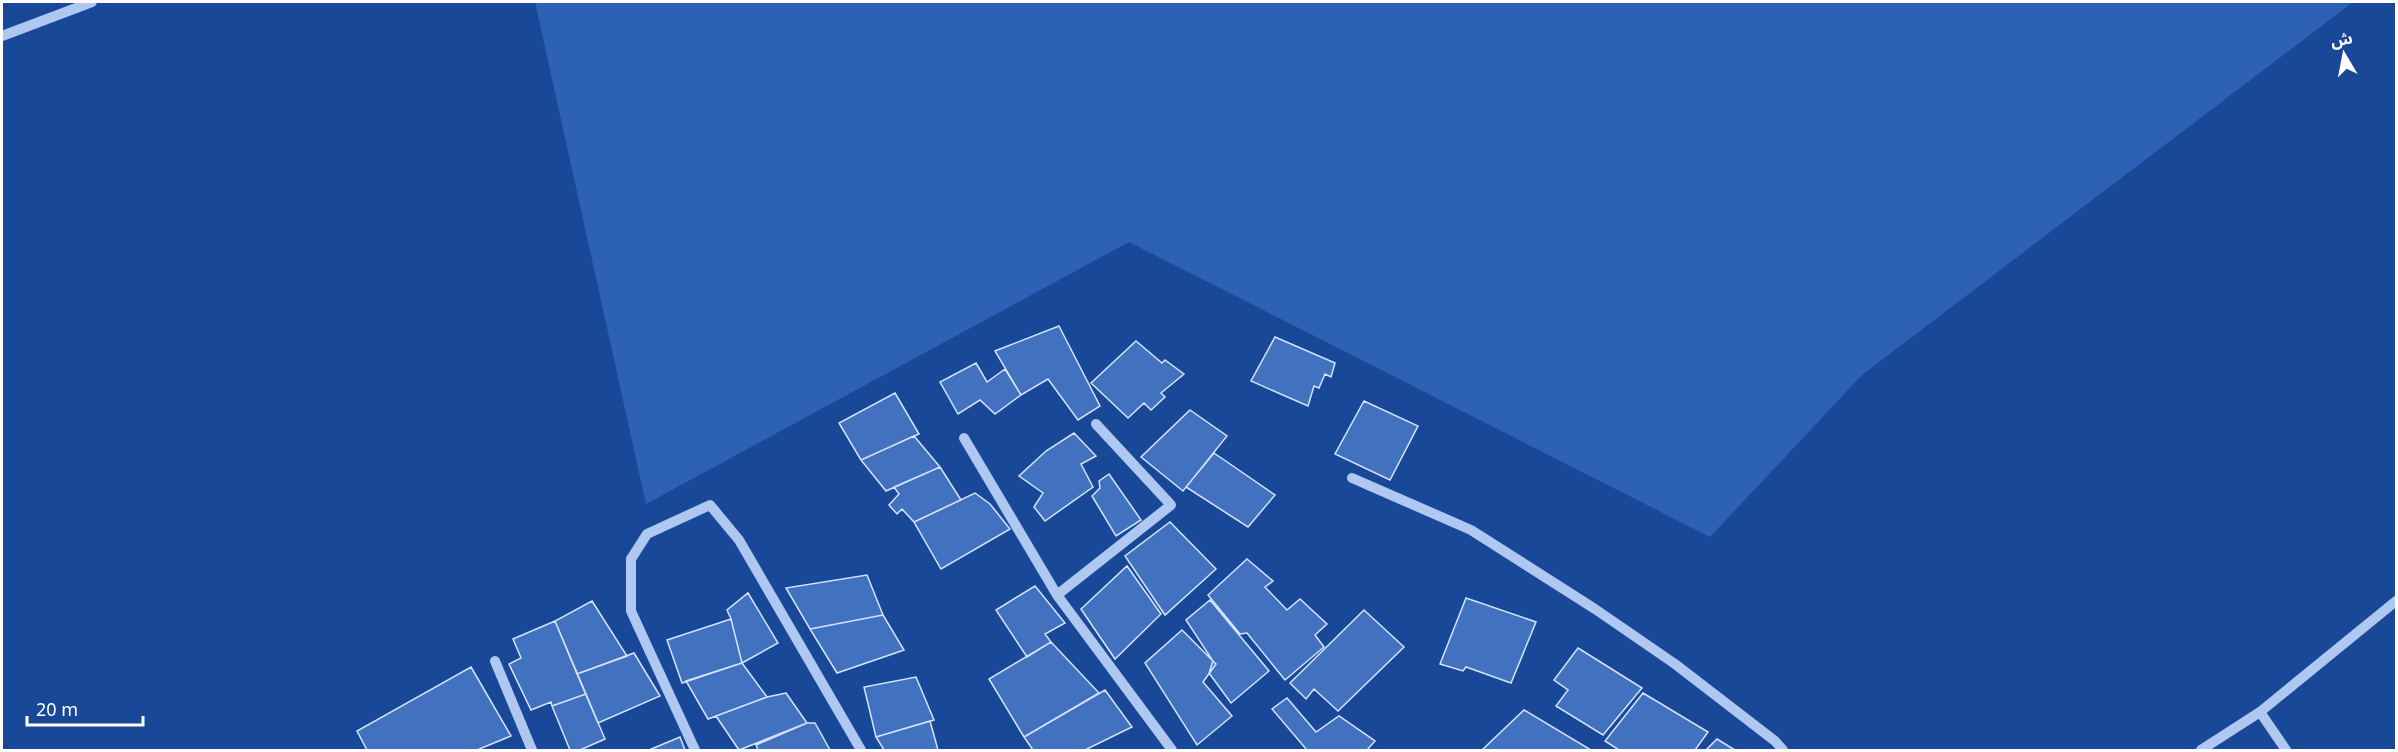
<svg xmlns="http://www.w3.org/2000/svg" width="2398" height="752" font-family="'Noto Sans','Noto Sans Arabic',sans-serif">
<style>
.green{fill:#2d61b6}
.building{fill:#4271bf;stroke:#d5e4fc;stroke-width:1.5}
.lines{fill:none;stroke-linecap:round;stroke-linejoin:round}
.minor{stroke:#aec8f1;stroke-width:10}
</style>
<rect width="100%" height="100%" fill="#194898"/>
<path class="green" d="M535,2H2353L1862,375L1710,537L1129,242L646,504Z"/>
<path class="building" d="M1059,326L1100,406L1078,420L1048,379L1021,395L995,351Z
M1275,337L1335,363L1331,377L1325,374L1319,388L1314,386L1308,406L1251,381Z
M1136,341L1162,363L1165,360L1184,374L1161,393L1165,397L1151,410L1144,403L1128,418L1091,383Z
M976,363L987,382L1005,369L1021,395L995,414L980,400L958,414L940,382Z
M895,393L919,434L861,460L839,423Z
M1364,401L1418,426L1390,480L1335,454Z
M1190,410L1227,436L1183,491L1141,457Z
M1074,433L1096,456L1081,464L1093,487L1045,521L1034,507L1043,493L1019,476L1046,451Z
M914,436L940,467L886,491L861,460Z
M1214,453L1275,495L1248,527L1186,487Z
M940,467L961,500L914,522L902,509L897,514L889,505L899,494L894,487Z
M1109,474L1141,520L1116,536L1092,496L1100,488L1099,481Z
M975,493L990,504L1010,529L941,569L914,522Z
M1170,522L1216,569L1165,615L1125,556Z
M1247,559L1273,581L1265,587L1287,610L1300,599L1327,624L1315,635L1324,647L1285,680L1247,633L1240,634L1208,595Z
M1127,566L1161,614L1115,659L1081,609Z
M867,575L883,615L810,629L786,588Z
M1035,586L1065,623L1045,634L1051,642L1027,657L996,610Z
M748,593L778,643L742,663L731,619L727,610Z
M1466,598L1536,622L1511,683L1466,667L1463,671L1440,664Z
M1210,600L1269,671L1231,703L1209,673L1213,661L1186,620Z
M592,601L627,656L577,674L555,621Z
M1364,610L1404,647L1338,711L1314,689L1306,699L1290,683Z
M883,615L904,650L837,673L810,629Z
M731,619L742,663L682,683L667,640Z
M555,621L586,694L552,706L551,702L531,710L509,664L521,658L513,639Z
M1182,630L1216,664L1203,682L1232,716L1197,745L1145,663Z
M1051,642L1099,693L1024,737L989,679Z
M1578,648L1642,688L1603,735L1556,706L1568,690L1554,680Z
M634,653L660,696L598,723L577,674Z
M742,663L767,697L708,719L686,681Z
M471,667L511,736L477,750H367L357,731Z
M916,677L934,720L876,737L864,687Z
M1105,690L1132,727L1085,750H1033L1024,737Z
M786,693L807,723L739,750L716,716L767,697Z
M1643,693L1708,732L1695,750H1619L1605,741Z
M586,694L605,739L580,750H570L552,706Z
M1287,698L1316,732L1339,716L1375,741L1367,750H1307L1272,709Z
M1524,710L1591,750H1482Z
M930,721L938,750H884L876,737Z
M807,723H815L830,750H758L756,745Z
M680,737L685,750H649Z
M1717,739L1735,750H1706Z"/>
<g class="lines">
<path class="minor" d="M2,36L92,2
M964,438L1057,595L1172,750
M1352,478L1471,530L1595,609L1675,664L1775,741L1783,750
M1057,595L1171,505L1096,424
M495,661L532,750
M2260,712L2286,750
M695,750L631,611V559L647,534L710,505L739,540L861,750
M2201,750L2260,712L2396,601"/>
</g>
<rect width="2398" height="752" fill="none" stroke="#ffffff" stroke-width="6"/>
<g transform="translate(2344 54) rotate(350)" stroke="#194898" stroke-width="4.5" paint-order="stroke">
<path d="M0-4.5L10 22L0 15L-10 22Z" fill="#ffffff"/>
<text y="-9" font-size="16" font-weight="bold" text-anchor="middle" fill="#ffffff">ش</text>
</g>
<path d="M27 716v9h116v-9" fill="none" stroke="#ffffff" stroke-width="3"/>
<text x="36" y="716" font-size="18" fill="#ffffff" stroke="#194898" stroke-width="4.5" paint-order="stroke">20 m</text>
</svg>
